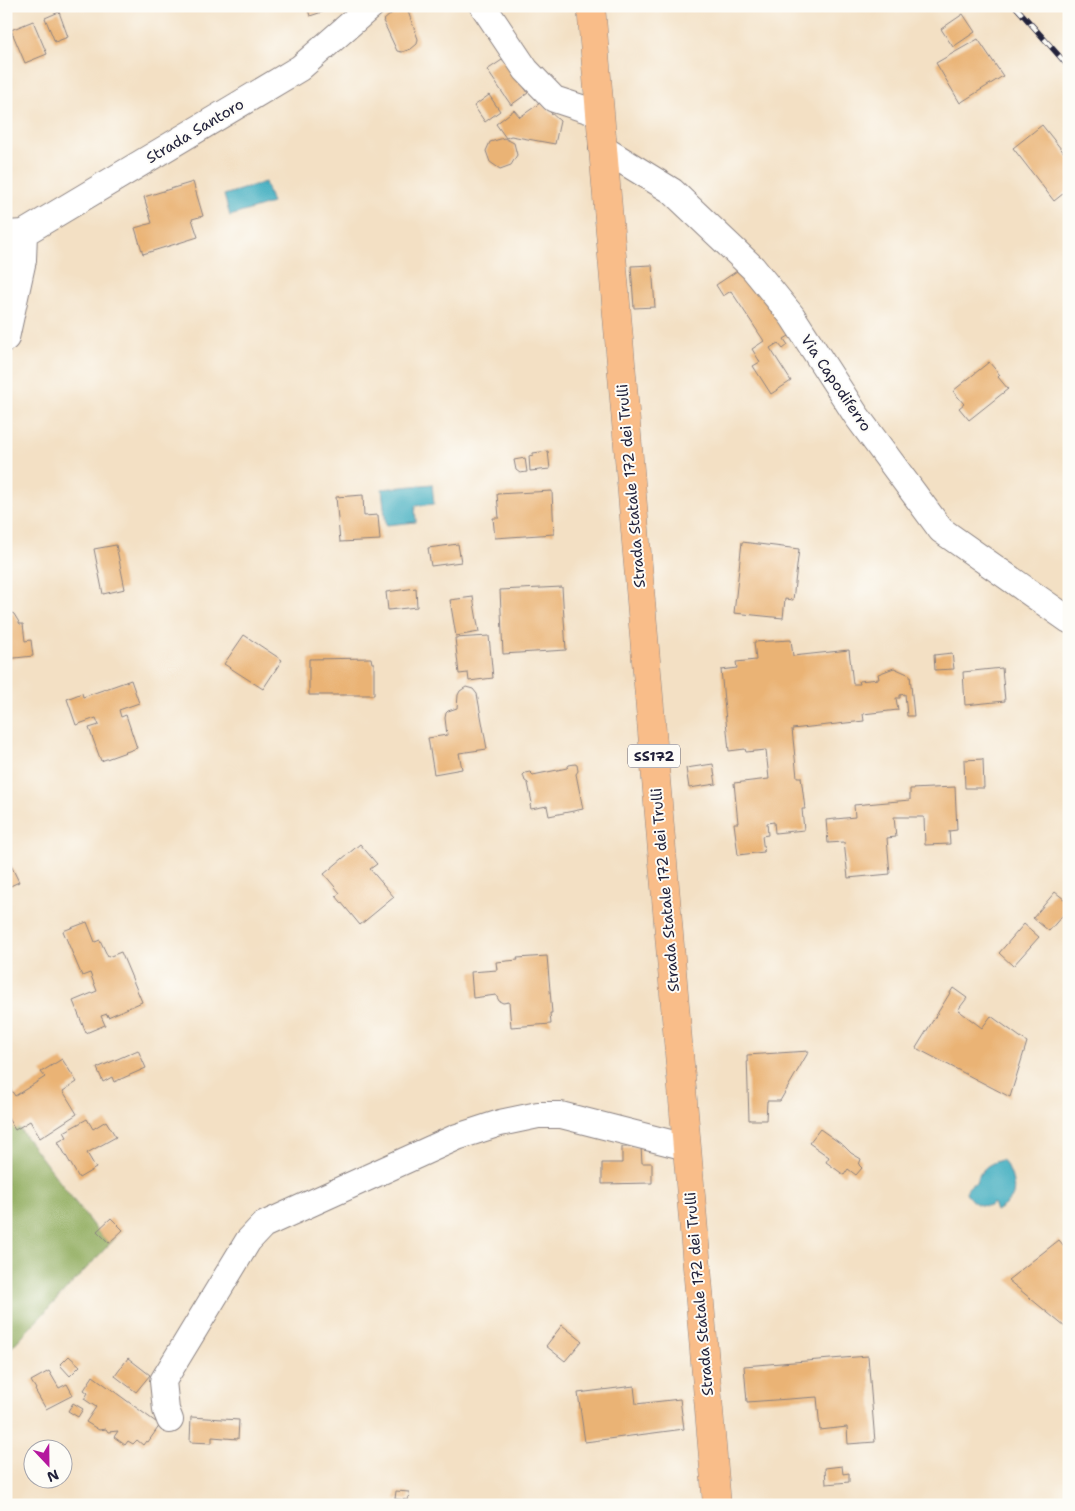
<svg xmlns="http://www.w3.org/2000/svg" width="1075" height="1511" font-family="'Shantell Sans',sans-serif">
<style>
.forest{fill:#92ad60;stroke:#5a684e}
.water{fill:#41adc0;stroke:#32687e}
.building{fill:#eab374}
.lines{fill:none;stroke-linecap:round;stroke-linejoin:round}
.minor-casing{stroke:#8a8180;stroke-width:28}
.primary-casing{stroke:#8a8180;stroke-width:29}
.minor{stroke:#fff;stroke-width:26}
.primary{stroke:#f9bd89;stroke-width:28}
.rail-casing{stroke:#22223b;stroke-width:5.5}
.rail{stroke:#fdfcf7;stroke-width:4;stroke-dasharray:11;stroke-linecap:butt}
.labels{text-anchor:middle;stroke-width:4;stroke-linejoin:round;paint-order:stroke}
.shield{fill:#fdfcf7;stroke:#646373;stroke-width:1}
.shield-label{font-size:14px;font-weight:bold;fill:#22223b}
.street-label{font-size:15px;fill:#22223b;stroke:#fdfcf7}
</style>
<rect width="100%" height="100%" fill="#fdfcf7"/>
<filter id="ink" filterUnits="userSpaceOnUse"><feTurbulence type="fractalNoise" baseFrequency=".02" numOctaves="2"/><feDisplacementMap in="SourceGraphic" scale="10" xChannelSelector="R" yChannelSelector="G"/><feConvolveMatrix kernelMatrix="1 2 1 2 8 2 1 2 1" color-interpolation-filters="sRGB"/></filter>
<filter id="wash" filterUnits="userSpaceOnUse"><feTurbulence type="fractalNoise" baseFrequency=".0096" numOctaves="4" result="noise"/><feDisplacementMap in="SourceGraphic" scale="20" xChannelSelector="R" yChannelSelector="G"/><feGaussianBlur stdDeviation="1.12" result="paint"/><feColorMatrix in="noise" values="0 0 0 0 0 0 0 0 0 0 0 0 0 0 0 0 0 1.4 0 .05"/><feComposite in="paint" operator="in"/></filter>
<g filter="url(#wash)">
<rect width="100%" height="100%" fill="#f3e0c4"/>
<path class="forest" d="M6,1111L97,1231L109,1243L123,1230L6,1353Z"/>
<path class="water" d="M265,182L272,203L230,216L224,195Z
M432,484L434,504L415,506L416,522L386,525L382,489Z
M1001,1160C1010,1165 1017,1188 1012,1197C1009,1203 1001,1208 996,1211L993,1203L990,1206C978,1206 971,1203 966,1192C968,1187 971,1184 976,1183C980,1170 987,1164 1001,1160Z"/>
<g id="blocks">
<path class="building" d="M307,6H330L331,9L310,16Z
M400,6H406L418,39L417,44L411,49L402,52L397,51L383,21Z
M59,12L68,37L55,42L45,18Z
M963,14L975,32L953,47L941,29Z
M33,21L47,54L25,63L11,30Z
M978,39L1003,76L960,103L936,63Z
M505,58L528,93L511,105L487,70Z
M489,95L500,111L485,122L474,106Z
M540,103L560,121L555,144L511,136L506,138L496,124L514,110L520,117Z
M1042,125L1069,159V189L1054,201L1013,148Z
M504,138L514,143L517,155L511,165L500,169L490,162L486,151L490,142Z
M193,182L203,216L192,219L198,237L143,254L135,228L152,223L144,197Z
M652,265L655,307L634,308L631,266Z
M740,269L794,333L784,339L788,345L783,349L778,343L770,348L791,381L771,394L753,366L760,362L752,349L764,341L731,291L723,296L716,285Z
M989,362L1000,375L998,377L1008,389L969,420L959,408L964,404L953,391Z
M548,451L550,469L530,471L529,456L533,455V453Z
M525,458L527,472L520,473L516,470L514,460Z
M552,491L554,534L495,538L493,518H499L497,494Z
M363,495L364,516L378,515L380,540L340,542L336,497Z
M742,542L799,549L793,600L785,599L783,618L734,613Z
M458,544L461,562L431,566L428,548Z
M116,545L125,589L103,594L94,549Z
M562,587L566,650L503,654L500,590Z
M416,588L417,607L388,610L386,592Z
M473,597L479,632L456,636L450,600Z
M6,610L14,614L20,624H23L25,641L31,640L33,656L6,659Z
M244,635L282,660L263,689L224,664Z
M489,636L493,678L469,681L468,673L459,674L455,638Z
M791,640L793,656L849,650L853,684H860L859,681L879,679L878,674L894,668L910,675L914,716H907L905,694L900,695V698H896L898,710L863,714L864,721L792,729L797,777H801L805,809H802L804,830L775,833L774,822L767,823L768,835L762,836L764,852L738,855L734,823H738L734,783L769,779L766,750L746,752L745,749L729,751L721,670L737,668L736,662L756,660L754,642Z
M952,653L954,669L935,670L934,655Z
M371,658L372,663H374V695H309V659Z
M1002,668L1005,701L965,705L963,672Z
M131,680L139,703L119,710L121,717L126,715L137,748L101,761L89,728L99,725L96,718L76,725L67,699L82,693L83,697Z
M466,687L473,689L477,694L487,749L459,753L462,769L434,774L428,738L447,735L445,718L446,713L448,711L457,708L458,695L460,691Z
M983,759L984,788H965L964,760Z
M575,764L577,765L578,771L576,774L583,809L549,816L547,806L531,809L530,805L532,803L528,783L525,781L523,775L525,773L530,772L533,775L567,768L569,765Z
M713,764L716,784L689,788L686,768Z
M955,787L957,830L949,831L950,844L925,845L924,817H894L896,837L887,838L890,874L848,878L844,842L828,843L826,820L855,817L854,805L910,800V789Z
M360,844L377,864L370,869L394,897L360,925L336,896L340,893L324,874Z
M6,855L19,882L6,888Z
M1055,892L1069,903V908L1049,931L1033,918Z
M87,922L95,942L100,940L108,957L121,952L142,1002L108,1017L107,1014L101,1016L105,1025L86,1033L73,1001L97,991L90,973L82,976L63,931Z
M1024,924L1039,937L1013,966L999,953Z
M547,956L552,1013H550L551,1024L511,1027L509,1002L503,1003L499,1001L496,995L473,998L471,972L497,970L496,962L518,960L517,958Z
M953,988L967,998L958,1010L982,1028L991,1016L1027,1042L1010,1097L916,1048Z
M138,1050L146,1068L114,1082L112,1077L103,1082L97,1068Z
M809,1051L780,1101H767L766,1120H749L747,1055Z
M62,1059L77,1082L63,1091L77,1114L40,1138L30,1121L15,1130L6,1115V1082L15,1096L45,1077L41,1072Z
M87,1119L93,1129L106,1121L116,1137L87,1153L96,1168L79,1178L58,1142L67,1137L64,1132Z
M820,1129L844,1146L851,1153L861,1159L859,1165L862,1168L856,1175L848,1169L844,1175L826,1162L829,1157L809,1143Z
M622,1147H641L642,1163H652V1183L602,1184V1163H622Z
M111,1218L123,1230L109,1243L97,1231Z
M1059,1240L1069,1252V1324L1065,1327L1008,1280Z
M562,1325L582,1341L565,1361L546,1346Z
M69,1356L80,1366L70,1376L60,1365Z
M868,1356L875,1442L848,1444L847,1427L820,1430L817,1397L747,1402L744,1366Z
M128,1358L150,1375L136,1392L115,1376Z
M49,1371L59,1388L67,1384L73,1395L46,1409L35,1390L36,1389L31,1381Z
M93,1376L160,1425L148,1442L146,1441L143,1445L137,1440L133,1444L128,1441L125,1445L114,1437L118,1431L108,1432L106,1429L99,1430L86,1422L96,1407L84,1399L88,1393L84,1390Z
M634,1386L636,1404L680,1399L684,1429L585,1442L578,1393Z
M73,1403L83,1409L78,1417L68,1411Z
M191,1417L239,1420L238,1439L212,1437V1443L190,1442Z
M842,1466L843,1474L849,1473V1482L826,1484L825,1468Z
M396,1491L409,1492L408,1500L395,1499Z"/>
</g>
</g>
<g filter="url(#ink)">
<use href="#blocks" fill-opacity="0" stroke="#8a8180" stroke-width="1"/>
<g class="lines">
<defs>
<path id="minor" d="M483,6L526,70L554,99L600,114
M602,148L672,191L753,268L792,316L856,415L941,530L1069,620
M6,234L24,233L300,68L371,6
M6,338L23,260L24,233
M170,1420L166,1410L163,1381L248,1241L263,1225L457,1137L500,1123L538,1115H561L686,1147"/>
<path id="primary" d="M591,6L717,1505"/>
</defs>
<use href="#minor" class="minor-casing"/>
<use href="#primary" class="primary-casing"/>
<use href="#minor" class="minor"/>
<use href="#primary" class="primary"/>
<defs>
<path id="rail" d="M1015,6L1069,67"/>
</defs>
<use href="#rail" class="rail-casing"/>
<use href="#rail" class="rail"/>
</g>
</g>
<g class="labels">
<rect class="shield" x="628" y="744.5" width="52" height="23" rx="4"/>
<g class="shield-label">
<text x="654" y="761">SS172</text>
</g>
<g class="street-label">
<text transform="translate(195 131) rotate(-31)" y="5">Strada Santoro</text>
<text transform="translate(836 383) rotate(56)" y="5">Via Capodiferro</text>
<text transform="translate(631 486) rotate(-95)" y="5">Strada Statale 172 dei Trulli</text>
<text transform="translate(665 890) rotate(-95)" y="5">Strada Statale 172 dei Trulli</text>
<text transform="translate(699 1294) rotate(-95)" y="5">Strada Statale 172 dei Trulli</text>
</g>
</g>
<rect width="1075" height="1511" fill="none" stroke="#fdfcf7" stroke-width="25"/>
<g transform="translate(48 1464) rotate(158)"><circle r="24" fill="#fdfcf7" stroke="#a5a5ac"/>
<path d="M0-4L9 19L0 12L-9 19Z" fill="#b5179e"/>
<text y="-8" font-size="14" font-weight="bold" text-anchor="middle" fill="#22223b">N</text>
</g>
</svg>
